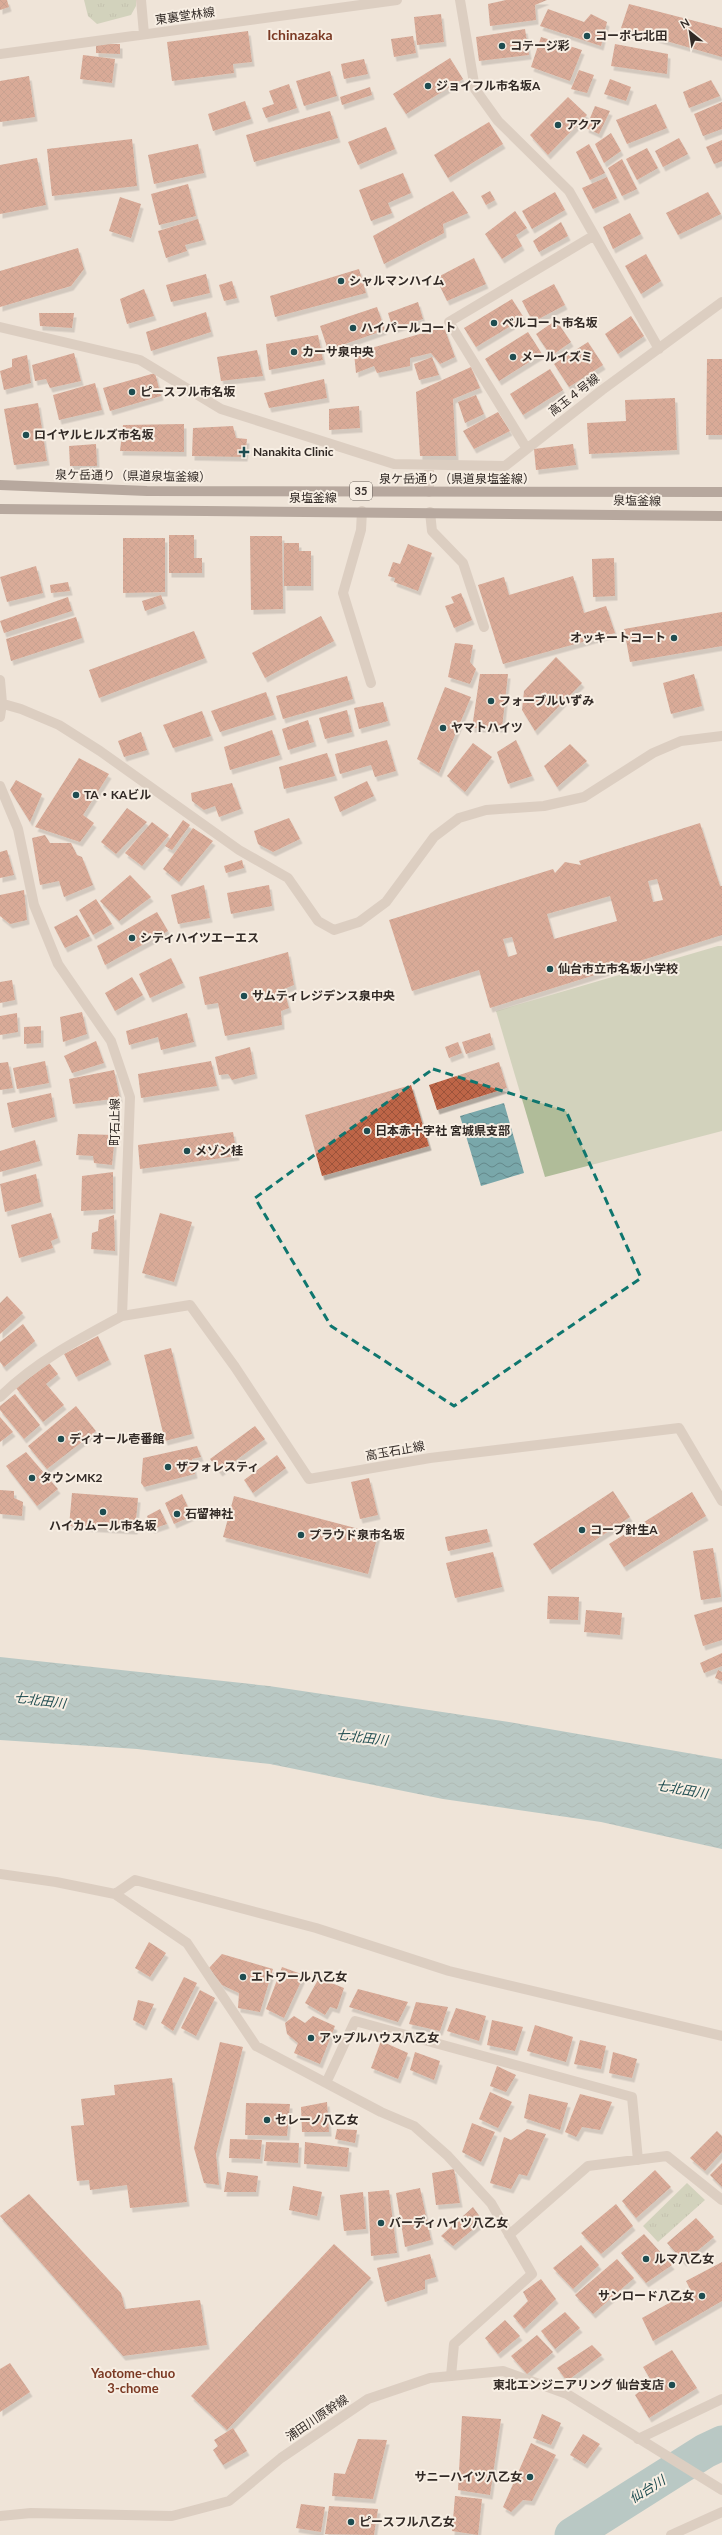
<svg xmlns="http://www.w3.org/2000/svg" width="722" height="2535" font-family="Lato,'Noto Sans JP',sans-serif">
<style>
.grass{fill:#b0bc99}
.park{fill:url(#park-tufts)}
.water{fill:url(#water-waves)}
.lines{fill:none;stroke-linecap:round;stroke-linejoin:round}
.river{stroke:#79a7aa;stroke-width:35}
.building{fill:url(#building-cross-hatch);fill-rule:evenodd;filter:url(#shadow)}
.minor{stroke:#c6b4a5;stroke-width:10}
.tertiary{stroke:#c6b4a5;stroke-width:10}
.primary{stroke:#736157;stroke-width:10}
.marked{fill:none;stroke:#0f766e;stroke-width:3;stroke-dasharray:8 5;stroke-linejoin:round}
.poi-dot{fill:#1e4c50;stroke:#f7eee3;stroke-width:1.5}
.labels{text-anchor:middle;stroke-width:4;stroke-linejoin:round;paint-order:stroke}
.shield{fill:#f7eee3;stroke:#6d655f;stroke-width:1}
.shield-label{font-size:11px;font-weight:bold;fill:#322a26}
.street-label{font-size:12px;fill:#322a26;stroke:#f7eee3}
.poi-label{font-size:12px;font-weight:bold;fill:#322a26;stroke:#f7eee3;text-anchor:start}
.water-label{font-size:13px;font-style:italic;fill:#1e4c50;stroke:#f7eee3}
.neighbourhood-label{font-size:13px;font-weight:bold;fill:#7b3a24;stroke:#f7eee3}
.quarter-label{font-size:14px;font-weight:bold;fill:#7b3a24;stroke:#f7eee3}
</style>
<defs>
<pattern id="park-tufts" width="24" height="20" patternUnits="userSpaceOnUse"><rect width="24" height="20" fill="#b0bc99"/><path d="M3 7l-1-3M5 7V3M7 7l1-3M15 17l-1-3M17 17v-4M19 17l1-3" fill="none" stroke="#90997d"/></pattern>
<pattern id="water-waves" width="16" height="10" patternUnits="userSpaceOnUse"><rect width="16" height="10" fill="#79a7aa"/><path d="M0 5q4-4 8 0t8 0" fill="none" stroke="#64888a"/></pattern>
<pattern id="building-cross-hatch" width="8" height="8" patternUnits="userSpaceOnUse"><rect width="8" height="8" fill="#be6547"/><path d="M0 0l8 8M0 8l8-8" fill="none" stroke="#9b533b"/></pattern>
<filter id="shadow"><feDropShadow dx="2.5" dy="4.5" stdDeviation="0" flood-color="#0004"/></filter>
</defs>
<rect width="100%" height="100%" fill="#efe4d8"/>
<path class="grass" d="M718,946H722V1131L545,1177L496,1011Z"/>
<path class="park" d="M84,0H136V6L131,15L97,24L88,16Z
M687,2183L705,2200L658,2242L643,2226Z"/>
<path class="water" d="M504,1103L524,1173L481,1186L460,1116Z
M0,1657L269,1686L509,1722L722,1759V1849L601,1822L443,1799L270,1764L137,1749L0,1740Z
M722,2433V2455L705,2464L683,2450Z"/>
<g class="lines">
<path class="river" d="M572,2535L705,2451L722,2443"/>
</g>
<path class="building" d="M0,0H7L9,7L0,10Z
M506,0H547L535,5L536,20L490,26L488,4Z
M629,4L722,28V57L621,28Z
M548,9L584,22L591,14L607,22L601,46L540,26Z
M441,14L444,42L417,45L414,17Z
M525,29L529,55L479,61L476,37Z
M248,31L252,62L233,64L234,73L172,81L167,42Z
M413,36L416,53L394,57L391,39Z
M541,37L582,50L570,81L531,67Z
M96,44H120V54L96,53Z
M615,44L668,54L667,74L611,66Z
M83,55L115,59L112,83L80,79Z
M450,58L463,79L406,114L393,94Z
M364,59L368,74L344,79L341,64Z
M579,70L594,75L587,93L571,89Z
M330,71L337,96L304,106L296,81Z
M29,76L35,117L0,122V81Z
M610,79L631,87L626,101L604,94Z
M711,80L720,96L689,108L683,92Z
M289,84L297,108L266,118L262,108L274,104L269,91Z
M370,87L372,95L342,105L340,97Z
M568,97L587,115L548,155L530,135Z
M245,101L251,119L213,131L208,114Z
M722,102V129L703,136L694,114Z
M656,104L667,128L627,144L616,120Z
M595,106L610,111L599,134L586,128Z
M330,111L338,138L254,162L246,135Z
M489,122L503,144L448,178L434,155Z
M386,127L395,149L358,165L348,142Z
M611,133L621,151L604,163L595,144Z
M679,138L688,154L663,167L655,151Z
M132,139L137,186L52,196L47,149Z
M722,140V161L714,164L706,147Z
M198,144L204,173L154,184L148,155Z
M589,144L605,173L590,180L576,152Z
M647,148L658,168L637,180L626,159Z
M37,158L46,205L0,214V165Z
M622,159L637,189L622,196L608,168Z
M403,173L411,193L388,203L392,213L371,221L359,190Z
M607,177L617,198L593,209L582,188Z
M188,184L196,216L159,225L151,194Z
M453,191L468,213L443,224L444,233L384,264L373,236Z
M490,191L495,200L486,205L481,196Z
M555,192L565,210L532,229L522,211Z
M708,192L721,214L678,235L666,213Z
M120,197L141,204L131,238L109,231Z
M515,211L527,228L516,235L522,246L502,259L485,234Z
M630,213L641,234L613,249L603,227Z
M198,219L204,240L185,245L187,251L166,258L158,231Z
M561,222L568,236L539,252L533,241Z
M78,248L84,269L71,286L0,307V271Z
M646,254L661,281L641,294L625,266Z
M474,258L486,284L447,301L436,278Z
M359,269L366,293L275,317L270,296Z
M206,274L210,293L171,302L166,285Z
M232,281L237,298L224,301L219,285Z
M554,284L565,305L533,322L522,301Z
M144,289L154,316L127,324L120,299Z
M512,299L524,318L476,347L464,328Z
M418,302L423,319L393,329L388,313Z
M377,307L385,330L328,350L320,326Z
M206,312L211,332L151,351L146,332Z
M39,313H74L72,328L40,326Z
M631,316L644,336L618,354L605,334Z
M556,320L571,342L551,356L536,334Z
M444,327L455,357L440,364L431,353L410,358V366L377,373L374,366L356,373L354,353Z
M528,332L542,354L499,381L485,359Z
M318,335L323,360L269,370L266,344Z
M588,342L603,365L569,387L554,364Z
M257,350L263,376L221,381L217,357Z
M74,353L81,381L50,388L46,379L35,381L32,365Z
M27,355L31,383L4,390L0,371L12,367V359Z
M432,357L439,375L419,380L414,364Z
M707,359H722V435H706Z
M471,367L480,388L453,399L456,456H420L416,392Z
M550,369L563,390L523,415L510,394Z
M155,373L161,396L110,411L103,388Z
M324,379L327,398L269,408L264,393Z
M95,383L102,410L59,420L53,395Z
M476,395L484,414L465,423L458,402Z
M675,398L677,450L589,454L587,423L626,421L625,400Z
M38,403L47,461L14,465L4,409Z
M359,406L360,428L329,430V409Z
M498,412L510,431L474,449L463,431Z
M184,424V452L120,451L123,425Z
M233,426L236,438L247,439L245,457L192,456L193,428Z
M96,444L97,466H70L69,446Z
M573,444L576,465L536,470L534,449Z
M169,535H194V558H202V573H169Z
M250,536H282L283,609L251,610Z
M123,538H165V592L123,593Z
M284,543H299V551H311V586H284Z
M408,544L432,553L418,591L394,582L395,578L388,576L393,562L400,564Z
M614,558L615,596L593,597L592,559Z
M36,566L43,593L7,602L0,577Z
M573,576L584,613L606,606L615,633L503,664L478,585L504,577L509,595Z
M68,582L70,591L51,593L50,585Z
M461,593L472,620L454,628L445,606L454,603L451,597Z
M161,595L164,604L145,611L142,601Z
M68,597L72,611L4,633L0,621Z
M722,612V646L630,662L624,629Z
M321,616L334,641L265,678L252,653Z
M76,617L82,638L11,661L6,639Z
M194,631L205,658L99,698L89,670Z
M455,643L473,645L470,662L476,669L470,684L448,677Z
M556,657L582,683L535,731L522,710L524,691Z
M480,674H508L502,728H472Z
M694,674L702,706L671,714L663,683Z
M347,676L353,699L283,719L276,696Z
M445,687L471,697L439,773L417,759Z
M266,692L274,715L220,732L211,711Z
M383,702L388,721L359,729L354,708Z
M347,710L352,732L325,739L319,718Z
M202,711L211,736L173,748L163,725Z
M308,720L314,742L288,750L282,729Z
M272,730L280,755L230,770L224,747Z
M141,732L147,750L124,757L118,741Z
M387,740L396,771L375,777L371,765L340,774L335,754Z
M516,740L532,776L508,784L497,752Z
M473,743L492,757L465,792L447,776Z
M570,744L587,761L557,787L544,766Z
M327,753L335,776L284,789L279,767Z
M79,758L109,774L83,815L94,823L80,842L35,827Z
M16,780L42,794L30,822L10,790Z
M367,781L374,796L340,812L334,797Z
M232,783L241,809L219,817L215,806L204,810L192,801L191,793Z
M127,808L147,822L116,854L101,842Z
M289,818L300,839L273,852L258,844L254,831Z
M183,820L190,825L172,850L165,846Z
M152,822L169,835L142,866L125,853Z
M700,823L720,886H722V935L490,1008L479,970L412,991L389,920L553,869L555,873L565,862L581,865L579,861ZM657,879L663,900L653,902L648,881ZM610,896L617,921L554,939L547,914ZM512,937L517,954L508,957L503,939Z
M193,828L213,841L179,882L163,869Z
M45,835L50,843H71L77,855L82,857L93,885L64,897L59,881L40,885L32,838Z
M7,850L14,875L0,878V852Z
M242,860L244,868L226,873L224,866Z
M130,875L151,897L119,921L100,901Z
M204,885L210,918L178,924L171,895Z
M269,885L272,906L231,914L227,893Z
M24,890L27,920L10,924L0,916V895Z
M96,899L112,924L93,935L79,910Z
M157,912L168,931L105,965L97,946Z
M77,915L90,936L65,948L54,927Z
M288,952L294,985L284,989L289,1008L281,1011L282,1025L225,1036L218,1003L205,1005L199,977Z
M171,958L183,983L150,998L139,974Z
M132,977L143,995L115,1011L105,993Z
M12,980L15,1000L0,1003V982Z
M82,1012L87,1034L63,1042L60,1017Z
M17,1013L18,1032L0,1035V1016Z
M187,1013L194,1042L161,1050L158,1037L129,1045L126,1031Z
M41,1026V1043L24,1044V1027Z
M490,1033L493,1045L466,1054L462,1042Z
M96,1041L104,1063L72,1073L64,1056Z
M458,1042L462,1053L449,1058L445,1047Z
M250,1047L255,1074L232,1080L228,1074L219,1075L215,1057Z
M45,1061L49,1083L17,1089L13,1068Z
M211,1061L217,1086L141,1098L138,1074Z
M8,1062L13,1088L0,1090V1063Z
M499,1062L507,1088L437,1110L429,1085Z
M114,1070L120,1098L73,1104L69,1079Z
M411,1085L429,1146L322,1176L305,1115Z
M51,1093L55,1117L12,1128L7,1103Z
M233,1132L237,1156L140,1169L138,1145Z
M78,1134L115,1135L112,1165L94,1163L93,1156L76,1155Z
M35,1140L40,1161L0,1172V1151Z
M113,1172V1209L81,1211L82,1176Z
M36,1174L41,1202L5,1212L0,1184Z
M51,1213L58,1238L51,1241L53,1248L19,1258L11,1225Z
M160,1213L192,1222L174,1282L142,1273Z
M114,1215L115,1251L91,1249L92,1233L98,1231L99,1220Z
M7,1296L23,1313L0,1334V1303Z
M23,1324L35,1341L4,1367L0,1362V1342Z
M98,1336L109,1360L76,1377L64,1354Z
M171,1348L192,1434L165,1441L144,1355Z
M49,1363L58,1374L46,1384L64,1405L43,1422L16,1388Z
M15,1394L40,1425L24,1439L0,1410V1406Z
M76,1406L96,1431L47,1469L28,1446Z
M0,1417L13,1432L0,1442Z
M255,1426L265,1439L220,1472L210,1459Z
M197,1446L201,1457L192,1459L195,1474L144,1487L141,1483L143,1458Z
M26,1452L58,1489L37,1506L6,1466Z
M277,1455L286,1468L253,1493L244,1480Z
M369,1478L378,1515L360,1519L351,1482Z
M0,1490L14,1491V1498L23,1502L22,1516L0,1514Z
M613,1491L630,1517L550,1570L533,1544Z
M692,1492L706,1516L624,1567L609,1544Z
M72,1493L138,1498L135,1530L69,1526Z
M182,1494L192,1516L174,1524L165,1503Z
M234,1496L378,1534L368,1574L223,1537Z
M160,1509L167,1524L152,1529L147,1516Z
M487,1529L490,1542L448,1551L445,1537Z
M713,1548L721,1597L701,1600L693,1551Z
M493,1552L502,1587L455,1598L446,1563Z
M548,1596L579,1597L578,1620L547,1619Z
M722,1607V1640L703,1646L694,1615Z
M586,1610L622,1613L620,1635L584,1632Z
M722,1653V1666L704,1673L700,1663Z
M718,1670L722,1672V1681L715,1678Z
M149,1942L166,1953L150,1977L135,1968Z
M222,1954L273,1969L260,2012L238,2008L239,1993L222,1985L209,1968Z
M282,1967L304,1975L284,2018L266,2009Z
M184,1977L197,1983L173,2031L161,2023Z
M319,1978L344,1988L337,2009L330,2007L325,2015L305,2003Z
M358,1989L408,2002L398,2022L349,2007Z
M200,1990L215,1998L196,2036L181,2028Z
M138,2000L154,2004L144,2026L133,2020Z
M416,2002L448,2007L440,2031L409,2024Z
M456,2008L486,2016L479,2041L447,2031Z
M294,2016L305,2023L313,2016L335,2026L320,2064L294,2053L298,2043L287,2034L285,2023Z
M492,2020L523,2027L515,2051L487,2045Z
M535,2025L573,2037L566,2062L527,2051Z
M580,2040L606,2046L601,2069L574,2064Z
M381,2041L408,2053L398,2079L371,2068Z
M220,2042L243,2047L216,2154L219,2185L204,2183L194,2148Z
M415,2052L440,2061L434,2080L410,2070Z
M613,2052L637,2059L632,2078L609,2073Z
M497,2066L516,2075L506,2092L490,2086Z
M172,2078L187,2202L130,2208L127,2185L90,2190L89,2180L77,2181L71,2126L84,2125L81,2099L115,2095L114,2085Z
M490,2092L512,2102L498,2128L479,2119Z
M529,2094L568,2103L560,2130L524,2118Z
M580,2094L612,2102L600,2130L582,2127L576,2137L565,2132Z
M327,2102L329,2132H302L301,2107Z
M246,2103L290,2104L287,2136L245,2135Z
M472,2123L495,2132L481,2162L462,2152Z
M337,2129L357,2130L355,2143L335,2139Z
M527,2129L546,2134L527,2176L519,2174L511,2189L490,2183L504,2137L511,2140Z
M717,2131L722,2136V2152L705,2171L690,2158Z
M230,2139L262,2140L260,2159L229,2158Z
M266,2142L299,2143L298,2163L264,2161Z
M305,2142L349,2148L347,2167L304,2164Z
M722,2163V2187L710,2175Z
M454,2169L460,2203L436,2205L432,2173Z
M655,2170L671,2187L636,2218L622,2201Z
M227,2172L258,2176L256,2192H224Z
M293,2186L322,2192L317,2216L289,2210Z
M420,2188L431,2240L405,2247L396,2193Z
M389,2190L397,2253L371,2256L368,2192Z
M363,2192L366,2229L344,2231L340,2195Z
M29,2194L121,2293L125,2309L200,2300L207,2345L123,2356L0,2216Z
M616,2204L633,2226L601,2254L581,2233Z
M473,2207L483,2221L453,2246L441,2236Z
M696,2218L714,2237L684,2262L667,2243Z
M644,2234L672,2265L646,2283L621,2253Z
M334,2244L371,2278L227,2430L191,2396Z
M581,2245L599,2265L573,2289L553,2268Z
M430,2254L436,2277L425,2280V2289L385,2302L377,2268Z
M617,2259L634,2278L593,2314L575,2295Z
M722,2262V2301L653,2341L642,2318L691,2291L686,2281Z
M541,2279L556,2299L524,2329L513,2316L528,2301L523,2292Z
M565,2312L580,2328L555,2349L541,2331Z
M505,2320L520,2336L498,2354L485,2338Z
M537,2335L553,2352L527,2374L511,2356Z
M592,2345L602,2355L567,2381L557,2368Z
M672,2350L697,2388L649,2418L635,2395L652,2382L643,2367Z
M10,2363L30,2392L0,2412V2369Z
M542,2414L561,2423L551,2445L533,2438Z
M462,2416L501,2419L490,2495L458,2490Z
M233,2428L247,2451L223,2465L213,2450L218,2446L214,2440Z
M583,2434L600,2444L585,2464L570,2455Z
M358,2439L387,2440L373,2499L332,2496L334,2473L345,2474Z
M531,2443L556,2455L532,2501L523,2500L511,2512L503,2507Z
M455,2496L482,2499L478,2535L452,2531Z
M301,2504L325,2507L321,2532L296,2528Z
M329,2506L378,2509L374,2535L325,2534Z"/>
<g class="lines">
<path class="minor" d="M141,0L144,34
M460,0L475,89L498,121L569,191L659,349
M0,54L397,0
M0,327L140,360L221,409L394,464L505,466L602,390L722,302
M527,449L449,322L593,236
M429,465V492
M362,511L361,530L343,593L371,683
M430,512L432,531L463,563L484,627
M0,680L2,703L0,717
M0,703L21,709L59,725L100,751L239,850L288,878L318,921L334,930L359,922L386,902L434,837L459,818L486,810L544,806L584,797L653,753L681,741L722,736
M0,786L18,829L34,905L58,964L111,1041L130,1097L122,1316C79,1339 35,1362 0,1397
M122,1316L190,1305L235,1367L309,1479L430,1458L679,1428L722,1501
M0,1874L56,1882L115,1894L187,1943L256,2046L381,2112L414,2126L448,2156L491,2203L532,2274L454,2344L451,2376
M115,1894L135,1880L316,1928L449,1971L722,2036
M326,2083L355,2021L632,2097L638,2160
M509,2235L588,2166L667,2156L722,2200
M638,2439L722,2399
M671,2535L722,2512"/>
<path class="tertiary" d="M0,2516L31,2513L172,2516L229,2501L281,2458L368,2399L430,2378L503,2371L567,2394L722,2490"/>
<path class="primary" d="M0,485L147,491L722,492
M0,509L722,516"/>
</g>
<path d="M0 0H722V2535H0ZM433,1069L566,1111L641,1278L454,1406L331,1326L255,1198Z" fill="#efe4d8" fill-opacity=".55" fill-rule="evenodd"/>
<path class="marked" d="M433,1069L566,1111L641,1278L454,1406L331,1326L255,1198Z"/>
<g class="poi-dot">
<circle cx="587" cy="36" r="4"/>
<circle cx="502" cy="46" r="4"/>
<circle cx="428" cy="86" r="4"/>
<circle cx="558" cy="125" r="4"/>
<circle cx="341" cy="281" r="4"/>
<circle cx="494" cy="323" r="4"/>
<circle cx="353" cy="328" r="4"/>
<circle cx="294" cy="352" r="4"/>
<circle cx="513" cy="357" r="4"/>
<circle cx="132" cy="392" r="4"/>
<circle cx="26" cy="435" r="4"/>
<path d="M242 446h4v4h4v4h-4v4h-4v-4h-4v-4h4z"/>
<circle cx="674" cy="638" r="4"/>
<circle cx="491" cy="701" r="4"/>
<circle cx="443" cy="728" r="4"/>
<circle cx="76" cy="795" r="4"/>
<circle cx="132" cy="938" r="4"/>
<circle cx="550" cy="969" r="4"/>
<circle cx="244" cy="996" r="4"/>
<circle cx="367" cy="1131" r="4"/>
<circle cx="187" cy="1151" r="4"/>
<circle cx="61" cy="1439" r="4"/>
<circle cx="168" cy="1467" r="4"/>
<circle cx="32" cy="1478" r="4"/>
<circle cx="103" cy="1512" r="4"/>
<circle cx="177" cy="1514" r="4"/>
<circle cx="582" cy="1530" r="4"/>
<circle cx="301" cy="1535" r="4"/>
<circle cx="243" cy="1977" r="4"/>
<circle cx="311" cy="2038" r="4"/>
<circle cx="267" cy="2120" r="4"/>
<circle cx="381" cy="2223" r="4"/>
<circle cx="646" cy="2259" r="4"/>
<circle cx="702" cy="2296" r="4"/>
<circle cx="672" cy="2385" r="4"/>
<circle cx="530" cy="2477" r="4"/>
<circle cx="351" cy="2522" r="4"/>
</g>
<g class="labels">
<rect class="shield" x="350" y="482" width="22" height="18" rx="3"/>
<g class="shield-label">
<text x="361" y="495">35</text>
</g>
<g class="street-label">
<text transform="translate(185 16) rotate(-8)" y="4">東裏堂林線</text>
<text transform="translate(574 395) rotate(-38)" y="4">高玉４号線</text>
<text transform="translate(133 476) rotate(1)" y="4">泉ケ岳通り（県道泉塩釜線）</text>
<text x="457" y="483">泉ケ岳通り（県道泉塩釜線）</text>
<text x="313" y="502">泉塩釜線</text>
<text transform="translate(637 501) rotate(1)" y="4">泉塩釜線</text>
<text transform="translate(115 1122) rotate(-90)" y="4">町石止線</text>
<text transform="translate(395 1451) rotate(-10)" y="4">高玉石止線</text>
<text transform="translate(317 2418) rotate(-34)" y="4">浦田川原幹線</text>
</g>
<g class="poi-label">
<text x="595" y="40">コーポ七北田</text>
<text x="510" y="50">コテージ彩</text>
<text x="436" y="90">ジョイフル市名坂A</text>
<text x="566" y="129">アクア</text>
<text x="349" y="285">シャルマンハイム</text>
<text x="502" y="327">ベルコート市名坂</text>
<text x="361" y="332">ハイパールコート</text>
<text x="302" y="356">カーサ泉中央</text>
<text x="521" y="361">メールイズミ</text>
<text x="140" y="396">ピースフル市名坂</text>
<text x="34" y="439">ロイヤルヒルズ市名坂</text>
<text x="253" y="456">Nanakita Clinic</text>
<text x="666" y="642" text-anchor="end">オッキートコート</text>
<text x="499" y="705">フォーブルいずみ</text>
<text x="451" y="732">ヤマトハイツ</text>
<text x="84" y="799">TA・KAビル</text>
<text x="140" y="942">シティハイツエーエス</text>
<text x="558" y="973">仙台市立市名坂小学校</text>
<text x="252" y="1000">サムティレジデンス泉中央</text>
<text x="375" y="1135">日本赤十字社 宮城県支部</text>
<text x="195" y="1155">メゾン桂</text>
<text x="69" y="1443">ディオール壱番館</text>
<text x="176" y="1471">ザフォレスティ</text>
<text x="40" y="1482">タウンMK2</text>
<text x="185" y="1518">石留神社</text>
<text x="103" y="1530" text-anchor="middle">ハイカムール市名坂</text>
<text x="590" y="1534">コープ針生A</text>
<text x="309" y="1539">プラウド泉市名坂</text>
<text x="251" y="1981">エトワール八乙女</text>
<text x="319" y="2042">アップルハウス八乙女</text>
<text x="275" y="2124">セレーノ八乙女</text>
<text x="389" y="2227">バーディハイツ八乙女</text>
<text x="654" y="2263">ルマ八乙女</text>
<text x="694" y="2300" text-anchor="end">サンロード八乙女</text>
<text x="664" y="2389" text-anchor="end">東北エンジニアリング 仙台支店</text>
<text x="522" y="2481" text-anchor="end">サニーハイツ八乙女</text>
<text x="359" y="2526">ピースフル八乙女</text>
</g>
<g class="water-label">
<text transform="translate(40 1700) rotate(7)" y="5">七北田川</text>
<text transform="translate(362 1737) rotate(7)" y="5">七北田川</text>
<text transform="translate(682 1789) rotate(10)" y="5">七北田川</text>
<text transform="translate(647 2489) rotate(-32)" y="5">仙台川</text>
</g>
<g class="neighbourhood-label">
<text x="133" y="2378">Yaotome-chuo<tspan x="133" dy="15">3-chome</tspan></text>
</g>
<g class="quarter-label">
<text x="300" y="40">Ichinazaka</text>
</g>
</g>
<g transform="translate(690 32) rotate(330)" stroke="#f7eee3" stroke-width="3" paint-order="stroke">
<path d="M0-3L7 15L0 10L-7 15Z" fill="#322a26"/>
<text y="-6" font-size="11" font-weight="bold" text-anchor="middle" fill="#322a26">N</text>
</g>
</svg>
